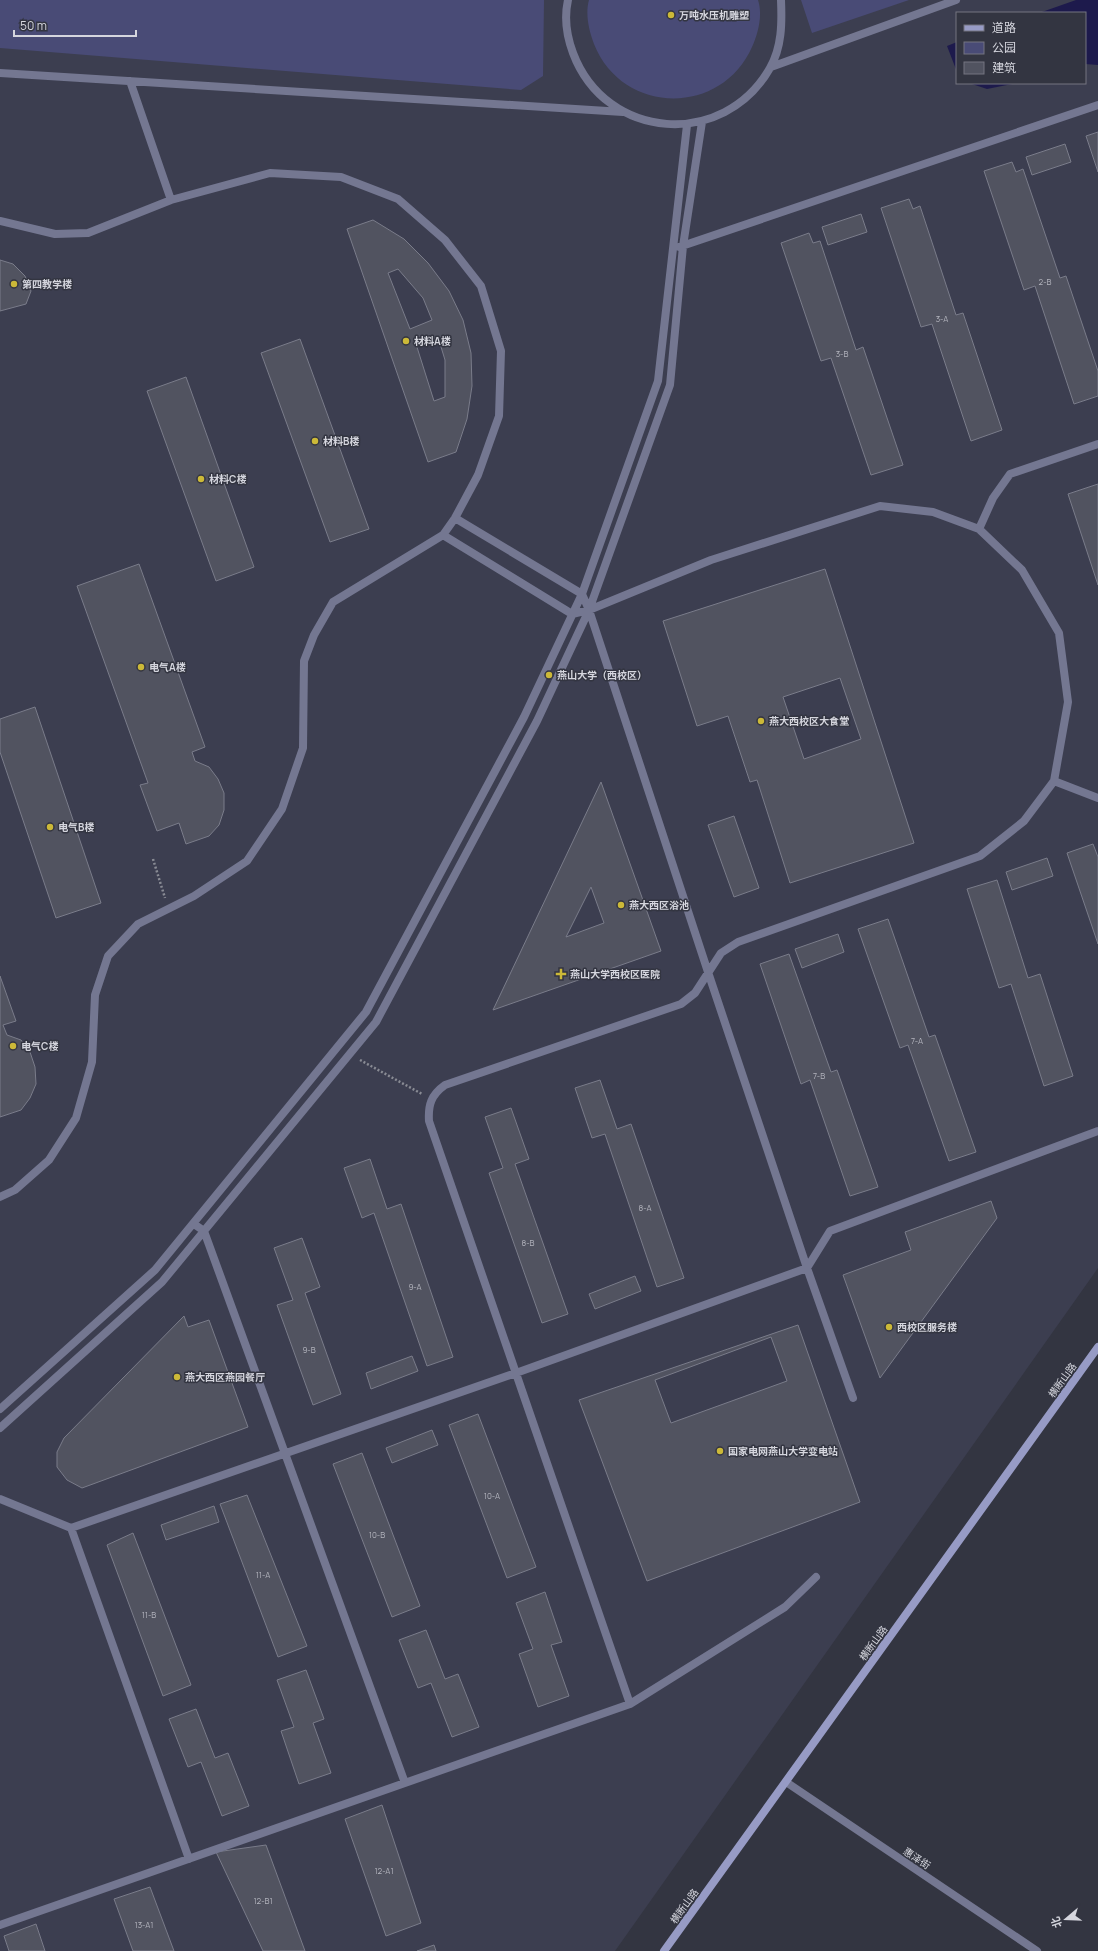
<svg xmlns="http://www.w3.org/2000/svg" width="1098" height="1951" font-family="Manrope,'Noto Sans SC',sans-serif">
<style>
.built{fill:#3c3e50;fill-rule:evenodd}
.green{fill:#494b76}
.water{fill:#1d1a4c}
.building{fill:#515360;stroke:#7a7c8a;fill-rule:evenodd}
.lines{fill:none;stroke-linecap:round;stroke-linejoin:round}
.path{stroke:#898b94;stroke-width:2.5;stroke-dasharray:2 2;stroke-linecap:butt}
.minor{stroke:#747791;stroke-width:8}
.tertiary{stroke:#747791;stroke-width:8}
.secondary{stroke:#979bc5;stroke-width:8}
.poi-dot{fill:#ccb938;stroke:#333541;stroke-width:1.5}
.labels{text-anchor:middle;stroke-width:3;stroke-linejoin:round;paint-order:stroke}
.number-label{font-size:8px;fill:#b4b5be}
.poi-label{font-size:10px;font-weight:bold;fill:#d5d6de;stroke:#333541;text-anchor:start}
.street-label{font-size:10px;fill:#d5d6de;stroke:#333541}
</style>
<rect width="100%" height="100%" fill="#333541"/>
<path class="built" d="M0,0H1098V1268L615,1951H0ZM957,13H1085V83H957Z"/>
<path class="green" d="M0,0H544L543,76L521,90L0,48Z
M589,0H758C763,15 758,34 752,47C721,117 622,115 594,44C589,31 585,14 589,0Z
M801,0H909L812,33Z"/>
<path class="water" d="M1076,0H1098V65L1085,64V13H1039Z
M957,42V72L947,46Z
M969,83H1017L987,89Z"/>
<path class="building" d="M1098,132V172L1086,136Z
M1065,144L1071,162L1032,175L1026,157Z
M1012,162L1016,172L1023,169L1060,278L1066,276L1098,371V396L1074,404L1035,286L1024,290L984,171Z
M909,199L913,209L920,206L956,315L963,313L1002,430L971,441L932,324L921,327L881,208Z
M861,214L867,232L828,245L822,227Z
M373,220L404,239L428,263L449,291L463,320L471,353L472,386L467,419L456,452L428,462L347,229ZM398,269L423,298L432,320L410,329L388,273ZM438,337L445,360V397L434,401L416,344Z
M809,233L813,243L820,241L856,350L863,347L903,465L871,475L831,358L821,361L781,243Z
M0,260L13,264L25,276L31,291L26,304L0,311Z
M300,339L369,529L330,542L261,353Z
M186,377L254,567L216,581L147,391Z
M1098,484V585L1068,494Z
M139,564L205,747L192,752L195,761L209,767L218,779L224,793V810L219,825L209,836L186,844L179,823L157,831L140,785L148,783L77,586Z
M825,569L914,843L790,883L757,780L750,782L728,716L697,726L663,621ZM840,678L861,739L804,759L783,697Z
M35,707L101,903L56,918L0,752V719Z
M601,782L661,951L493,1010ZM591,887L604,923L566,937Z
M734,816L759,888L734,897L708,825Z
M1093,844L1098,857V944L1067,853Z
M1047,858L1053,876L1012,890L1006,872Z
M997,880L1028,978L1040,974L1073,1076L1044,1086L1011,984L999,988L967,889Z
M888,919L929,1037L935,1035L976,1152L949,1161L908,1045L900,1048L858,929Z
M838,934L844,952L802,968L795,949Z
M789,954L831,1072L837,1070L878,1187L850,1196L810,1080L801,1084L760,964Z
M0,976L16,1021L3,1025L7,1035L21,1040L30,1052L35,1067L36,1084L30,1098L21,1110L0,1117Z
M600,1080L617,1129L631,1124L684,1278L657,1287L605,1134L592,1138L575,1088Z
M511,1108L529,1159L515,1164L568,1314L542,1323L489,1173L503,1168L485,1117Z
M370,1159L387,1209L401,1204L453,1357L427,1366L374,1213L362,1218L344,1168Z
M991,1201L997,1218L880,1378L843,1275L911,1250L905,1232Z
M302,1238L320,1287L305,1293L341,1394L313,1405L277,1305L293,1300L274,1248Z
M635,1276L641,1291L595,1309L589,1294Z
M184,1316L188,1327L209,1320L248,1427L82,1488L67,1480L57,1467V1452L64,1438Z
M798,1325L860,1502L647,1581L579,1400Z
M771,1337L787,1381L671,1423L655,1380Z
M412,1356L418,1371L371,1389L366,1373Z
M478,1414L536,1567L507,1578L449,1425Z
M432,1430L438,1445L392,1463L386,1448Z
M362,1453L420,1606L392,1617L333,1464Z
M247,1495L307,1646L278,1657L220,1504Z
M214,1506L219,1522L166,1540L161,1525Z
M133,1533L191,1685L163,1696L107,1545Z
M545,1592L562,1642L551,1645L569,1696L538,1707L519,1654L533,1649L516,1603Z
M426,1630L445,1679L458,1674L479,1727L452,1737L431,1683L418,1688L399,1640Z
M306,1670L324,1719L313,1723L331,1773L299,1784L281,1731L294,1727L277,1680Z
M196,1709L215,1758L228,1753L249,1806L222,1816L201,1762L188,1767L169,1719Z
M382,1805L421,1923L386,1936L345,1819Z
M266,1845L305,1951H263L216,1852Z
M150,1887L174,1951H133L114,1899Z
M36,1924L45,1951H9L4,1936Z
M434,1945L436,1951H417Z"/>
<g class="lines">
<path class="path" d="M153,859L165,898
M360,1060L422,1094"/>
<path class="minor" d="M568,0C564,18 567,37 573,53C606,141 724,149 770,68C782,47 782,23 781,0
M771,67L956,0
M0,73L623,112
M130,81L171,200
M0,221L55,234L88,233L171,200L270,173L341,177L398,199L445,240L481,286L501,351L499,416L478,475L455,518L443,535L333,602L314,635L304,661L303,748L282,809L247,861L194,896L138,924L108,956L95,995L92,1062L76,1118L49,1160L15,1190L0,1197
M679,247L1098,105
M455,518L582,594L589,610L708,972L807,1268L853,1398
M979,529L993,498L1010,474L1098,444
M443,535L572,614L589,610L711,560L880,506L933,512L979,529L1022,570L1059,633L1068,702L1054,781L1024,821L980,856L738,942L721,953L695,993L681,1004L445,1085C431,1095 428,1105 429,1121L630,1704
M1054,781L1098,798
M194,1224L204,1231L405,1783
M0,1409L155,1270L366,1012L524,717L582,594L658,381L687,125
M0,1428L162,1282L376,1022L537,721L589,610L670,385L683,246L702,122
M0,1499L71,1528L189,1859
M71,1528L516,1373L807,1268L830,1231L1098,1131
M0,1925L630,1704L785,1607L816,1577"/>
<path class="tertiary" d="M786,1782L1037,1951"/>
<path class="secondary" d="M664,1951L1098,1347"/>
</g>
<g class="poi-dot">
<circle cx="671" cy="15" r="4"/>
<circle cx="14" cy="284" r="4"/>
<circle cx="406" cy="341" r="4"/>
<circle cx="315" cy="441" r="4"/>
<circle cx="201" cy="479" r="4"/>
<circle cx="141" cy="667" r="4"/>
<circle cx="549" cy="675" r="4"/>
<circle cx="761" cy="721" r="4"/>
<circle cx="50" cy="827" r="4"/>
<circle cx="621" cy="905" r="4"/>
<path d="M559 968h4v4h4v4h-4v4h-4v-4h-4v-4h4z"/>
<circle cx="13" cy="1046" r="4"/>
<circle cx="889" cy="1327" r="4"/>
<circle cx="177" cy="1377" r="4"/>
<circle cx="720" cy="1451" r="4"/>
</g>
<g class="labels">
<g class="number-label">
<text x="1045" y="285">2-B</text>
<text x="942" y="322">3-A</text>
<text x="842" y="357">3-B</text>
<text x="917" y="1044">7-A</text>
<text x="819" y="1079">7-B</text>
<text x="645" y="1211">8-A</text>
<text x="528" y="1246">8-B</text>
<text x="415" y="1290">9-A</text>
<text x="309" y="1353">9-B</text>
<text x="492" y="1499">10-A</text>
<text x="377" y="1538">10-B</text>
<text x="263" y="1578">11-A</text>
<text x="149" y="1618">11-B</text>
<text x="384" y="1874">12-A1</text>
<text x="263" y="1904">12-B1</text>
<text x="144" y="1928">13-A1</text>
</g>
<g class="poi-label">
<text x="679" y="19">万吨水压机雕塑</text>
<text x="22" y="288">第四教学楼</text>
<text x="414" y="345">材料A楼</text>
<text x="323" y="445">材料B楼</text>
<text x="209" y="483">材料C楼</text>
<text x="149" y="671">电气A楼</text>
<text x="557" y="679">燕山大学（西校区）</text>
<text x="769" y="725">燕大西校区大食堂</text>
<text x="58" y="831">电气B楼</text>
<text x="629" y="909">燕大西区浴池</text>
<text x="570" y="978">燕山大学西校区医院</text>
<text x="21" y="1050">电气C楼</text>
<text x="897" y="1331">西校区服务楼</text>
<text x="185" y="1381">燕大西区燕园餐厅</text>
<text x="728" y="1455">国家电网燕山大学变电站</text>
</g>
<g class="street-label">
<text transform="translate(1062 1380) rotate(-54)" y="4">横断山路</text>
<text transform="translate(873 1643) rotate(-54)" y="4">横断山路</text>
<text transform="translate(917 1858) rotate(34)" y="4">惠泽街</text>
<text transform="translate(684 1906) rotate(-54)" y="4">横断山路</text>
</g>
</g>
<rect x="956" y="12" width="130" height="72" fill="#333541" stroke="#747580"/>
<rect x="964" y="25" width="20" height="6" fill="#979bc5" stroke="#747580"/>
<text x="992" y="32" font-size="12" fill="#d5d6de">道路</text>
<rect x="964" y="42" width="20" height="12" fill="#494b76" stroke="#747580"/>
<text x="992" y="52" font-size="12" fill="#d5d6de">公园</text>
<rect x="964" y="62" width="20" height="12" fill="#515360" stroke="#747580"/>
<text x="992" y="72" font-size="12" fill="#d5d6de">建筑</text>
<g transform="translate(1066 1919) rotate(251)" stroke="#333541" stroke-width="3" paint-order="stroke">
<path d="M0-3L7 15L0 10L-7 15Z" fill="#d5d6de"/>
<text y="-6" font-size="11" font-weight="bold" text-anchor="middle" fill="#d5d6de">北</text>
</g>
<path d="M14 30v6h122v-6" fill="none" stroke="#d5d6de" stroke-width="2"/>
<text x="20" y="30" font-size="12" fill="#d5d6de" stroke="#333541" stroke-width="3" paint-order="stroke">50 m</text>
</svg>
